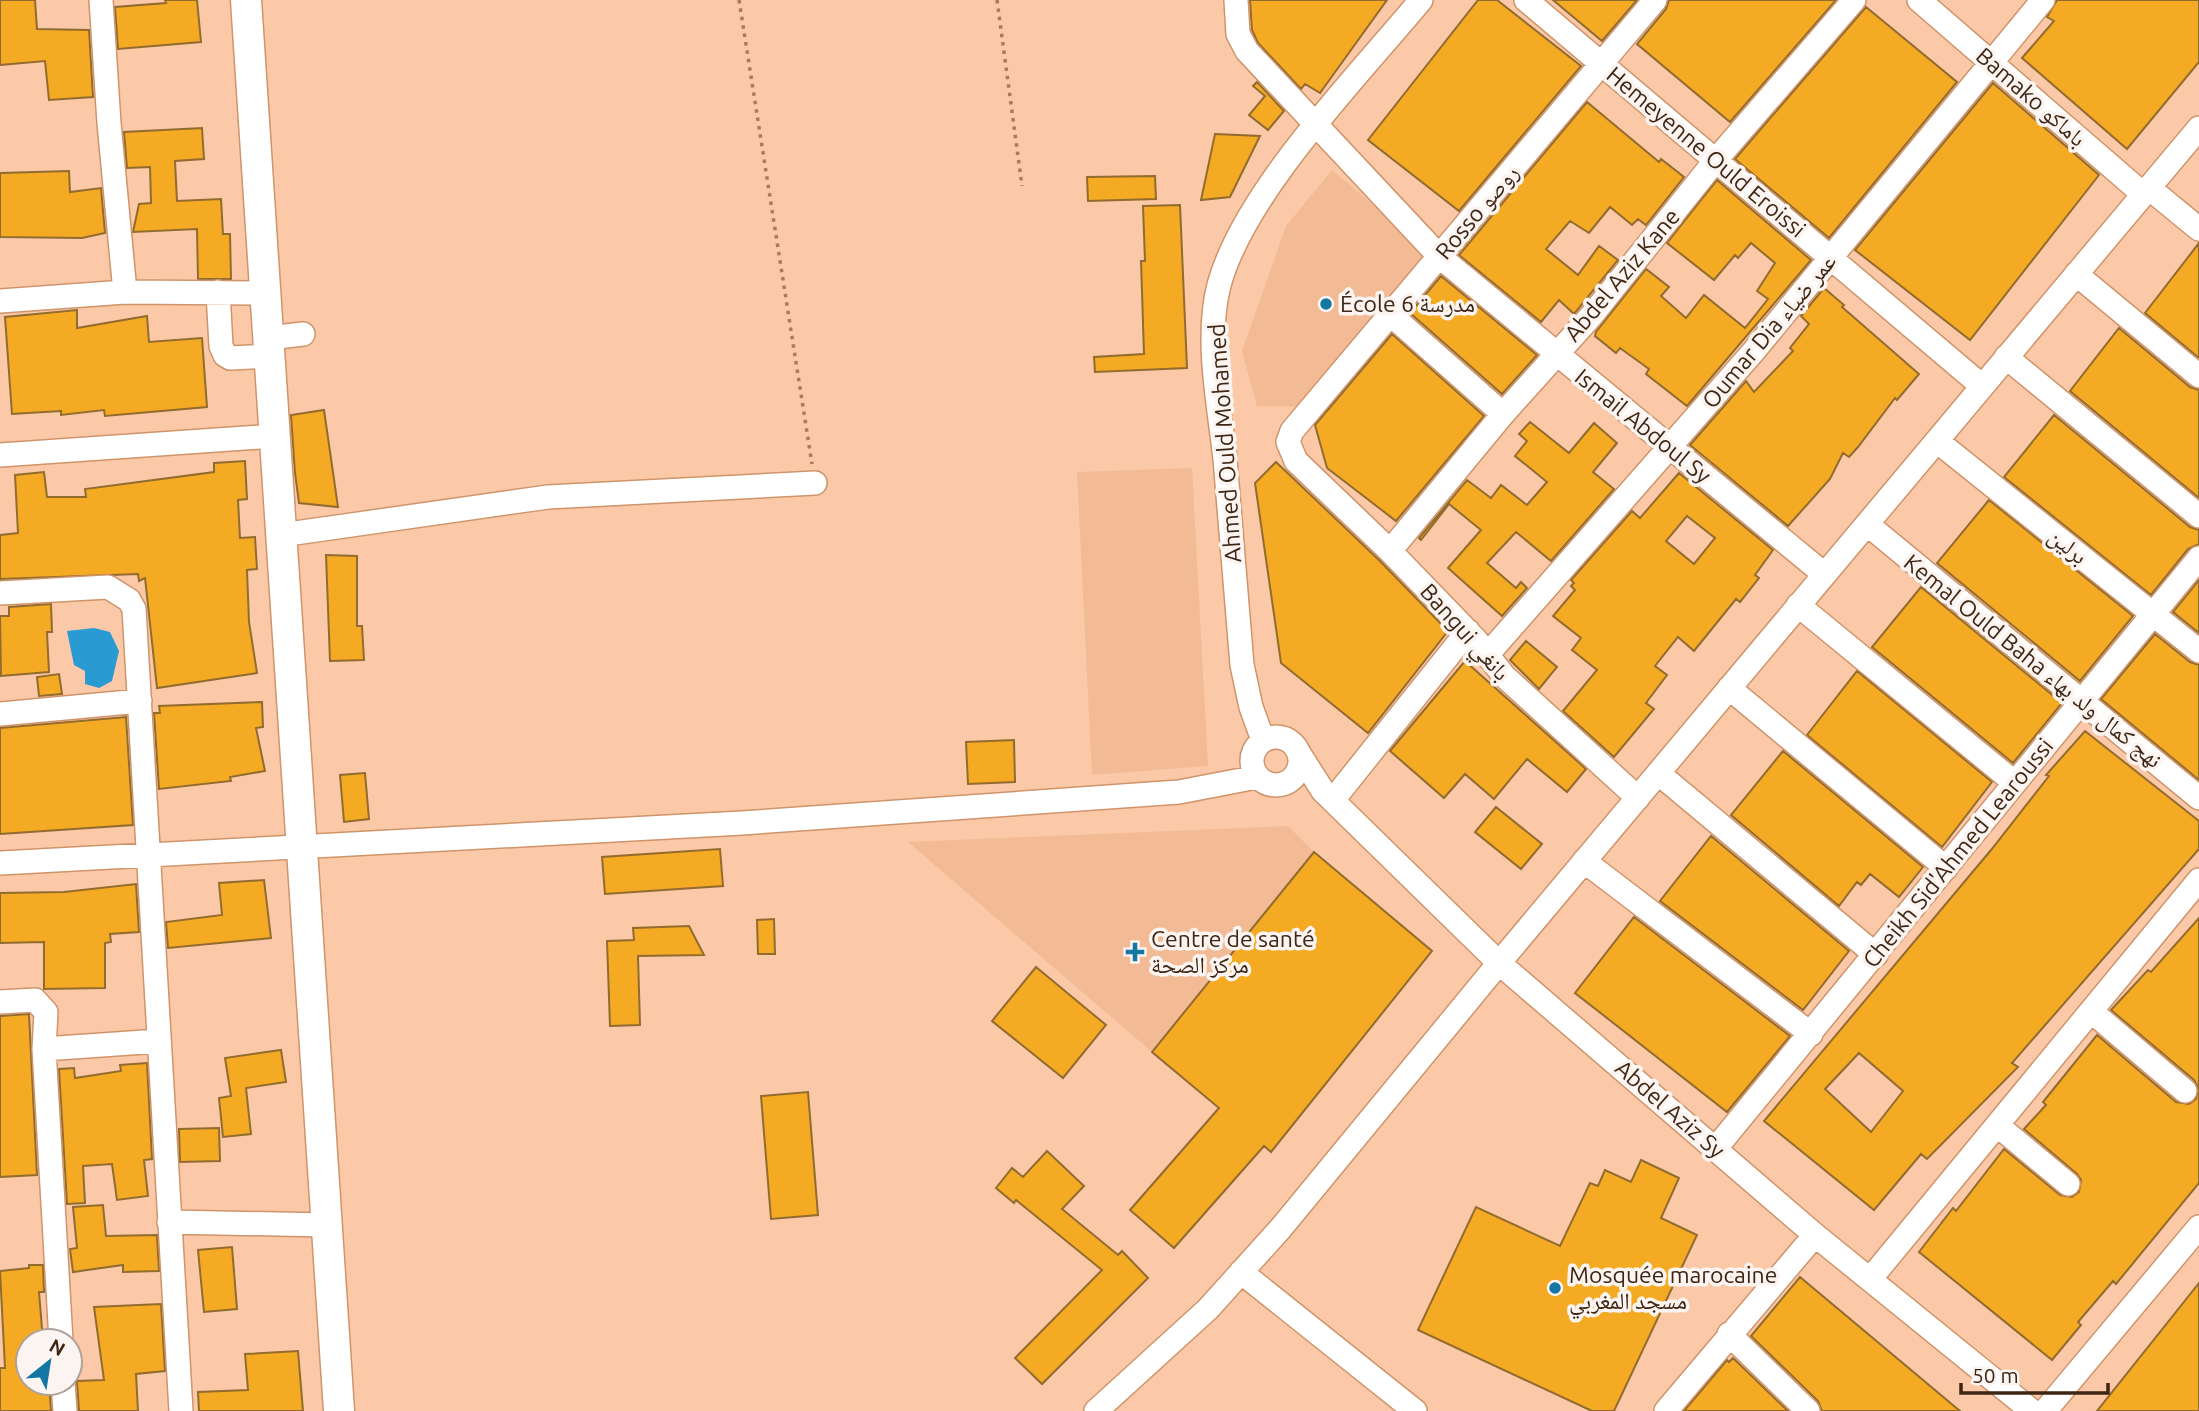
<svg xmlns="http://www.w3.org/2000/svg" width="2199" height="1411" font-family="Ubuntu,'Noto Naskh Arabic',sans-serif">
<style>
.built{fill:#f2bb96}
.water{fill:#299bd2}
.building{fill:#f5aa24;stroke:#926b2f;stroke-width:2;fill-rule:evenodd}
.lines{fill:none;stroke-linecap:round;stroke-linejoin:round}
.minor-casing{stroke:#cf946a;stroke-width:26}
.major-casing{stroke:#cf946a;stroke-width:33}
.path{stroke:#a37d63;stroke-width:3.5;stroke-dasharray:3.5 5;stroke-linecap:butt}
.minor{stroke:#fff;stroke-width:23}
.major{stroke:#fff;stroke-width:30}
.poi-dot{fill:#1476a3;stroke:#fbf4f0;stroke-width:2.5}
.labels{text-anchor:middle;stroke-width:7;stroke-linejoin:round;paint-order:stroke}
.street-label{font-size:23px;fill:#3e2615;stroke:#fbf4f0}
.poi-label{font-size:23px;fill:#3e2615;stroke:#fbf4f0;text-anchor:start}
</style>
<rect width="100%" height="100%" fill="#fbc9a7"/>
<path class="built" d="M1332,170L1434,256L1307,407L1257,406L1242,351L1286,226Z
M1192,468L1208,766L1092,775L1077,472Z
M1288,826L1314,852L1152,1052L908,842Z"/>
<path class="water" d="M94,628L110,632L119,651L112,681L99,688L85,684V671L74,665L67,631Z"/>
<path class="building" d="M0,0H35L37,29L89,30L93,97L49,100L45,61L0,65Z
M165,0H197L201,42L118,49L115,7L166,3Z
M1250,0H1387L1320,93L1305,84L1301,89L1258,43L1252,30Z
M1478,0H1497L1581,66L1459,211L1368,140Z
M1553,0H1637L1602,41Z
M1669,0H1836L1730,122L1637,44L1666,9Z
M2057,0H2199V62L2127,149L2022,58L2054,21L2047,17Z
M1866,7L1957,82L1829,238L1735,159Z
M1257,82L1284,111L1268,130L1249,115L1265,96L1253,86Z
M1993,83L2099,175L1970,340L1855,250Z
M1587,102L1659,162L1661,159L1684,177L1646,225L1638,219L1632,225L1610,207L1589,233L1570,221L1546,249L1578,275L1599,246L1618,260L1574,314L1559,300L1541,322L1459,255Z
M202,128L204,159L175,161L177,201L221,199L223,234H230L231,279H198L197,229L133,232L139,204L151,203L150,167L127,168L124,132Z
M1215,134L1260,136L1230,197L1201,200Z
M69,171L70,192L101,188L105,233L82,238L0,237V173Z
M1155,176L1156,199L1088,201L1087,177Z
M1717,180L1811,260L1687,406L1646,374L1649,369L1620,348L1616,353L1595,336L1596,332L1646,269L1669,287L1661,296L1686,318L1704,295L1745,328L1768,299L1757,291L1775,263L1751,243L1738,258L1735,255L1714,280L1667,243Z
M1180,205L1187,368L1095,372L1094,357L1144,354L1141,261H1145L1143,206Z
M2199,243V358L2145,313Z
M1441,276L1537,355L1502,394L1410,313Z
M1824,288L1844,305L1842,307L1919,374L1897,400L1895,398L1858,447L1849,457L1843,453L1830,479L1788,526L1690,445L1746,381L1754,392L1793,351L1790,348L1809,324L1801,316Z
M77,310V328L147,316L149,342L202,338L207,407L105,416L104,410L61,415V411L12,414L5,317Z
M2119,328L2190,387L2199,390V498L2070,391Z
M1392,334L1484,416L1396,521L1327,468L1315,425Z
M324,410L338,507L299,503L295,473L291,415Z
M2054,415L2190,527L2199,530V544L2188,549L2151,595L2004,477Z
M1530,422L1569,453L1594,423L1617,443L1593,472L1614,489L1551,561L1516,532L1487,563L1516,588L1521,582L1527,588L1502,616L1448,568L1481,530L1449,504L1421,540L1419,538L1467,480L1491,498L1501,485L1527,505L1547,482L1515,456L1527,441L1519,434Z
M245,461L247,499L238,500L240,538L255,537L257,569L247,570L249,622L257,673L157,688L145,578L139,581L138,574L0,579V535L18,533L15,475L44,472L47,497H86L85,489L214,472V463Z
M1276,462L1380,561L1448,631L1368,733L1281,663L1255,483Z
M1679,473L1773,550L1755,575L1759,578L1740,602L1736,599L1694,651L1678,637L1655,666L1667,675L1646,703L1654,709L1614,757L1563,711L1597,670L1572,650L1581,638L1553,616L1575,590L1571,586L1574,583L1571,580L1632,511L1640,518ZM1687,516L1715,538L1694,564L1666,541Z
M1989,500L2133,616L2080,681L1937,563Z
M326,555L357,556V626H362L364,660L330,661Z
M2199,580V633L2173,612Z
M1921,587L2062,703L2013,763L1872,647Z
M51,604L52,632H47L49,672L1,676L0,616H9V607Z
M2155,634L2190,662L2199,665V780L2101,699Z
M1526,641L1557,667L1539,689L1510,660Z
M1465,661L1586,769L1567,792L1527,759L1494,799L1465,774L1444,798L1390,751Z
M1857,671L1992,782L1942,847L1807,735Z
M59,674L62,694L39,696L37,677Z
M262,702L263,727L256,728L265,771L230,777L231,781L159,789L154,713H160L159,706Z
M126,717L133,825L0,834V728Z
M2085,731L2199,821V849L2012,1063L2018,1067L1927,1159L1921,1154L1874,1210L1764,1121L1991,850L2049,776L2046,775ZM1859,1053L1903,1091L1871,1132L1825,1089Z
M1014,740L1015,782L968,784L966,742Z
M1783,751L1923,867L1899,897L1870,874L1861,885L1857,882L1839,906L1731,815Z
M365,773L369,819L344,822L340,775Z
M1496,807L1542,844L1521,869L1475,832Z
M1711,836L1849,951L1803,1010L1660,901Z
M720,849L723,886L605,894L602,857Z
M1314,852L1432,951L1271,1152L1264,1146L1174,1248L1130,1210L1219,1108L1152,1052Z
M264,880L271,938L168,948L166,922L222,915L219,883Z
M136,884L139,932L110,934L111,942L105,943V988L44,989V942L0,943V893L64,892Z
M1634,917L1790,1036L1727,1112L1575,993Z
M2199,918V1183L2116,1284L2113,1281L2078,1322L2081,1325L2052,1360L1919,1252L1953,1208L1956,1211L2004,1149L2060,1195L2072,1197L2079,1192L2081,1180L2077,1174L2024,1129L2046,1105L2043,1102L2097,1035L2176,1102L2189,1104L2196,1099L2198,1087L2194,1080L2111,1010L2148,970L2151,972Z
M774,919L775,954H758L757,920Z
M689,926L704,955L638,956L640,1025L610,1026L607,941L634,940L633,928Z
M1036,967L1106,1025L1063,1078L992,1021Z
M29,1014L37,1175L0,1177V1016Z
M281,1050L286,1082L246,1088L251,1134L223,1137L219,1098L231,1096L225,1058Z
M147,1063L152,1159L144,1160L148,1196L117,1200L112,1164L83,1166L85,1203L67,1204L59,1069L74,1068L75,1078L121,1071L120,1065Z
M808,1092L818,1215L771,1219L761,1096Z
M219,1128L220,1161L180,1162L179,1129Z
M1047,1151L1084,1186L1062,1209L1118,1255L1122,1251L1148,1278L1042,1384L1015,1358L1102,1270L1016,1200L1014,1203L996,1188L1012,1168L1023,1177Z
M1641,1160L1679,1178L1661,1218L1697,1235L1614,1411H1592L1418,1330L1476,1207L1560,1246L1590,1183L1598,1186L1605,1170L1631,1182Z
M103,1205L106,1236L157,1235L159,1271L123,1272V1265L73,1272L70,1249L77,1248L73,1207Z
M232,1247L237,1309L204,1312L198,1250Z
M29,1265H43L44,1292H39L43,1341H28V1383H49L51,1411H0V1368H5L0,1271L29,1268Z
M1800,1277L1960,1411H1822L1818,1401L1751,1336Z
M2199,1283V1411H2097Z
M161,1304L165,1371L136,1374L138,1411H79L77,1381L104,1380L94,1307Z
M298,1351L303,1411H199L198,1392L248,1390L245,1354Z
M1733,1358L1788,1411H1684L1727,1360L1729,1362Z"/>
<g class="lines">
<defs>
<path id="minor" d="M101,0L109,123L125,292
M1236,0L1238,34L1247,51L1440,257L1824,574
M1526,0L1982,386
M1919,0L2143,194
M2149,188L2199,229
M2076,274L2199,376
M218,292L221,346L225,355L230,358L270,356
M0,301L125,292L266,293
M1391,315L1503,414
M269,338L303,334
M2006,357L2199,516
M1937,441L2199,651
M0,455L275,436
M1867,524L2199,798
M281,535L548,497L815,483
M1390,551L1503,414L1592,315L1715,161L1854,0
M0,593L108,587L129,600L134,609L181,1411
M1798,605L2015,783
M1487,655L1753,352L2043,0
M1729,688L1946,868
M0,714L140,701
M1252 761a24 24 0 1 1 48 0a24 24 0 1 1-48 0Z
M1263,740L1251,707L1242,665C1236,597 1231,528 1225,459C1219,404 1205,339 1219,285C1244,192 1359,75 1421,0
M1300,755L1323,791L1499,963L1815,1235L2032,1411
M1658,773L1876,955
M1638,798L1504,676L1476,640L1390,551L1296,461L1288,442L1292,431L1655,0
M1333,800L1468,631
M1584,861L1811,1034
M0,863L742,823L1179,792L1257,777
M0,1002L35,1000L46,1012L44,1049L61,1341
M2091,1011L2185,1091
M44,1049L159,1041
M1997,1125L2068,1184
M1716,1148L2199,558
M169,1222L327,1225
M1241,1272L1415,1411
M1871,1278L2199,880
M1729,1334L1808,1411
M63,1383L65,1411
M1096,1411L1208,1309L1281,1228L1499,963L2199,128
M1666,1411L1815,1235
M2045,1411L2199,1227"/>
<path id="major" d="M246,0L339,1411"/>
</defs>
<use href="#minor" class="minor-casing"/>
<use href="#major" class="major-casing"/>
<path class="path" d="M739,0L812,464
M997,0L1022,186"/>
<use href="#minor" class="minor"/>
<use href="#major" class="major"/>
</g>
<g class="poi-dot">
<circle cx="1326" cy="304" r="7"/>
<path d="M1131.5 941.5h7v7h7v7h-7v7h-7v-7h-7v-7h7z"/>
<circle cx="1555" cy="1288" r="7"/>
</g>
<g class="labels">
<g class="street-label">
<text transform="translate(2031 97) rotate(41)" y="8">Bamako باماكو</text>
<text transform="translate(1706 152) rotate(40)" y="8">Hemeyenne Ould Eroissi</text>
<text transform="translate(1477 212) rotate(-50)" y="8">Rosso روصو</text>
<text transform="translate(1622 275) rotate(-50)" y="8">Abdel Aziz Kane</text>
<text transform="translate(1769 331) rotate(-50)" y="8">Oumar Dia عمر ضياء</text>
<text transform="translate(1643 426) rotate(39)" y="8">Ismail Abdoul Sy</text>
<text transform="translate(1225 443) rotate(-94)" y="8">Ahmed Ould Mohamed</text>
<text transform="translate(2068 546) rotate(39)" y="8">برلين</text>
<text transform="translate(1465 632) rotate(48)" y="8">Bangui بانغي</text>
<text transform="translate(2033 661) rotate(39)" y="8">Kemal Ould Baha نهج كمال ولد بهاء</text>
<text transform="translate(1958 853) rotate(-51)" y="8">Cheikh Sid'Ahmed Learoussi</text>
<text transform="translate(1670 1109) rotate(41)" y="8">Abdel Aziz Sy</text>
</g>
<g class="poi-label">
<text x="1340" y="312">École 6 مدرسة</text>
<text x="1151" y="947">Centre de santé<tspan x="1151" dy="26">مركز الصحة</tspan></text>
<text x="1569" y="1283">Mosquée marocaine<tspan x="1569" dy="26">مسجد المغربي</tspan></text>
</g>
</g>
<g transform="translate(49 1362) rotate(30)"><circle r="33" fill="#fbf4f0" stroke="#afa298" stroke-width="2"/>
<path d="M0-5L12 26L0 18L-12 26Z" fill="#1476a3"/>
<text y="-10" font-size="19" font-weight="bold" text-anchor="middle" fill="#3e2615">N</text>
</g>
<path d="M1961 1383v10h147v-10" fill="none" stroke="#3e2615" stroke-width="3.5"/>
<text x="1972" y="1383" font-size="21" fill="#3e2615" stroke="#fbf4f0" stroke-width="5" paint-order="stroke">50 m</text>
</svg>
